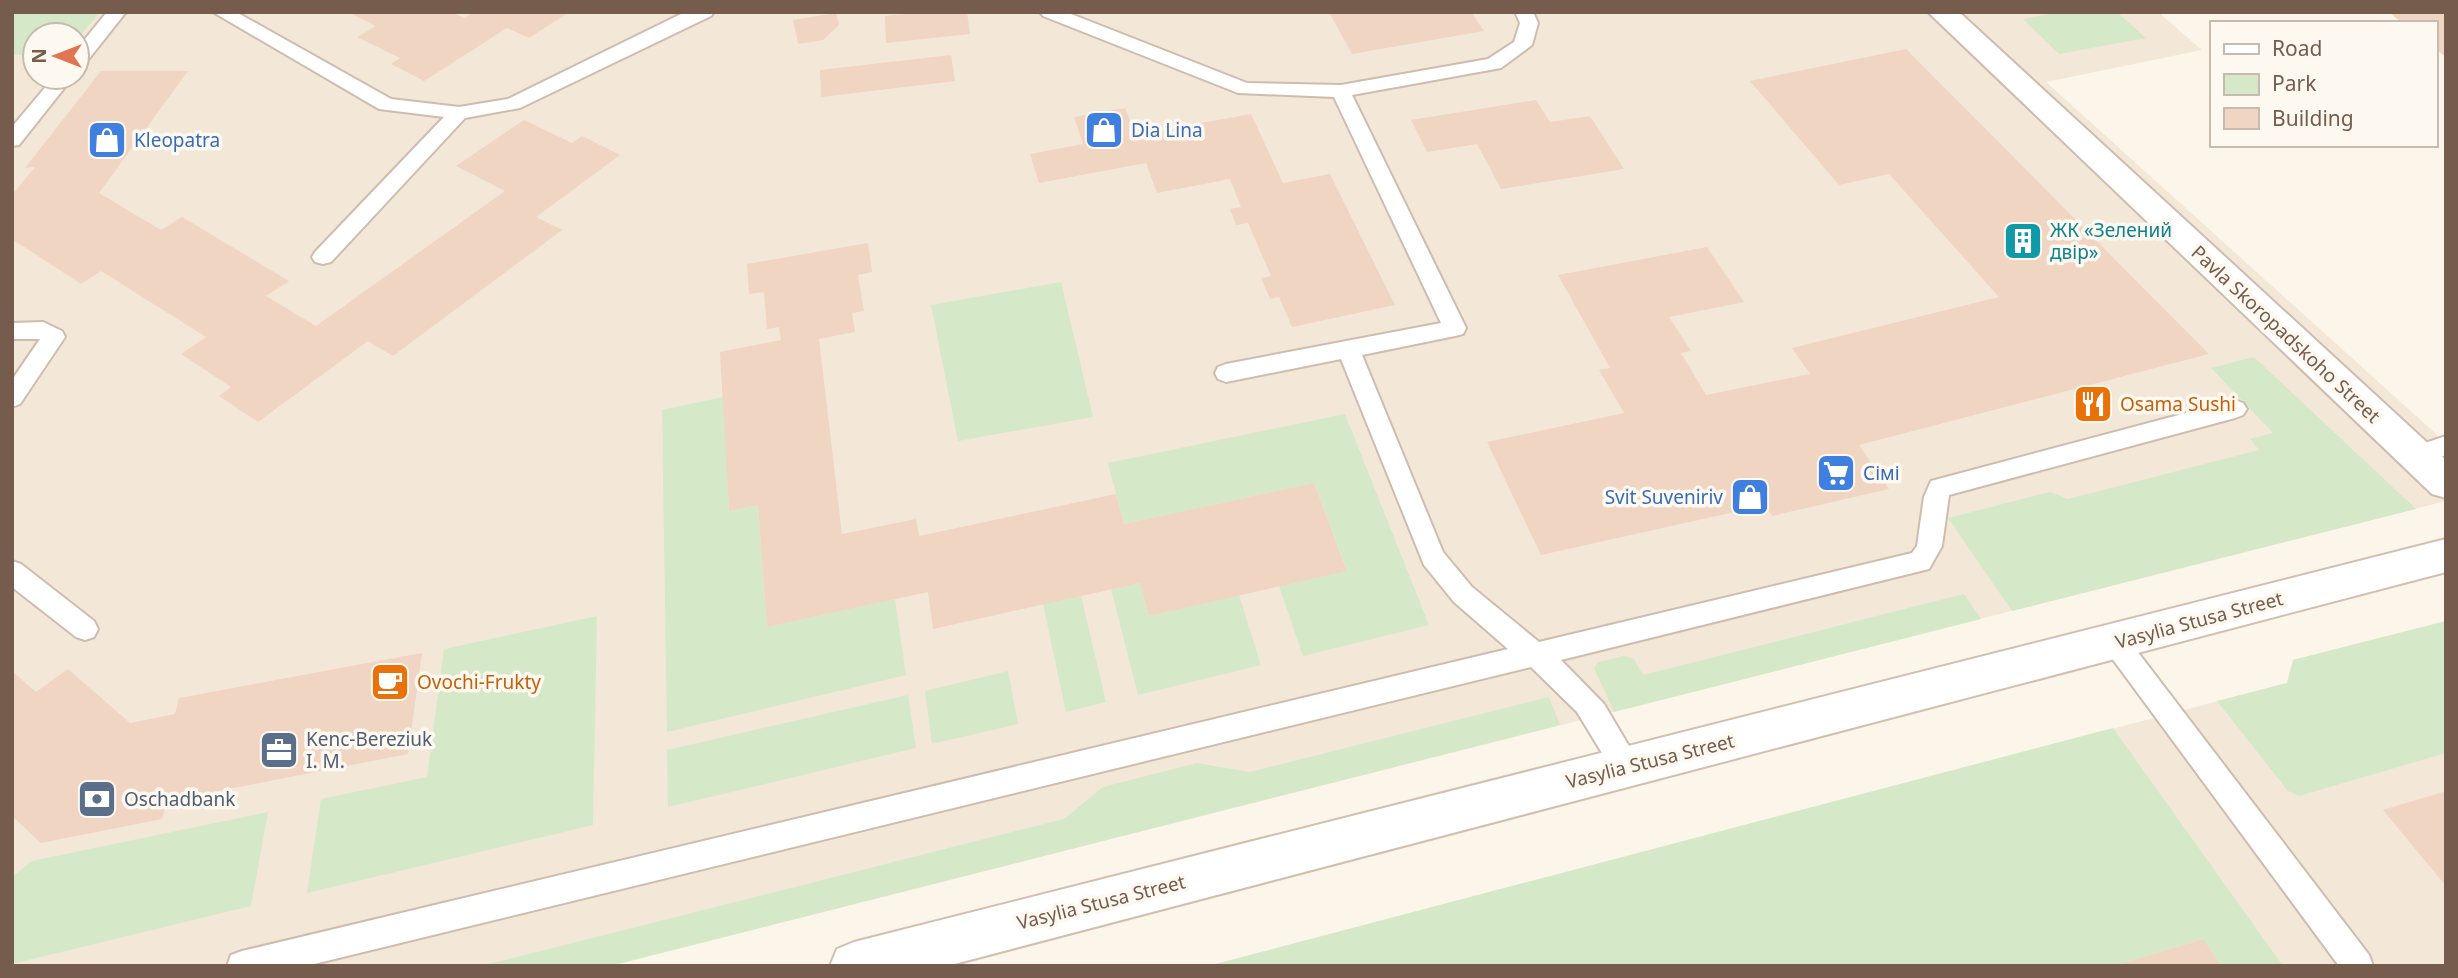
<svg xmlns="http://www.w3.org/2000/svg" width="2458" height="978" viewBox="0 0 2458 978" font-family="'Noto Sans',sans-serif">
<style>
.residential{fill:#f3e7d8;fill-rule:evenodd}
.green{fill:#d5e9c8}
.building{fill:#f0d5c2}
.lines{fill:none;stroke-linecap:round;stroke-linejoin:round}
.lane-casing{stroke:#cebdaf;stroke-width:4}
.street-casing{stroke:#cebdaf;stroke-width:4}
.secondary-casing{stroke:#d3bfaf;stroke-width:4}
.lane{fill:#fff;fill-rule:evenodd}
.street{fill:#fff;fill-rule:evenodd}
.secondary{fill:#fff;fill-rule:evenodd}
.labels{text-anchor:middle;stroke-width:7;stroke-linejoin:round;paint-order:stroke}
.shop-label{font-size:19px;fill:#366cbe;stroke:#fef9f0;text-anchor:start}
.culture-label{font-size:19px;fill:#0d838f;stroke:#fef9f0;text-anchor:start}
.street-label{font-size:19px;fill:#765c4d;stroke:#fef9f0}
.food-label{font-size:19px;fill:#c56008;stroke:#fef9f0;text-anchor:start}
.service-label{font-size:19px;fill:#4e5e75;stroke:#fef9f0;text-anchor:start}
</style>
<rect width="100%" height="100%" fill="#fcf5e9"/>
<!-- residential -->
<g class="residential">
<path d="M12,12H2158L2202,50L2046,82L2446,443V501L610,966H12ZM35,35H77V77H35Z"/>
<polygon points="2446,621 2446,966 1208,966 2287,683 2293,660"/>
</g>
<!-- green -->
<g class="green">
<polygon points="12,12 100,12 77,39 77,35 35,35 35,55 12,55"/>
<polygon points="2061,12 2117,12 2146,38 2059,54 2023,19"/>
<polygon points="1061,282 1093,417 958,441 931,305"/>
<polygon points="2254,357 2416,509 2012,611 1948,518 2050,492 2068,499 2259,450 2250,439 2273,433 2211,368"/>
<polygon points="723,397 729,511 758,505 767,627 895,599 906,675 667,732 662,410"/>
<polygon points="1345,414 1429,625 1303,656 1279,586 1347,570 1314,483 1124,524 1108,463"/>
<polygon points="1140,583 1149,616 1239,595 1261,665 1138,695 1111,589"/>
<polygon points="1964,594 1981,619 1614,712 1594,668 1598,662 1624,656 1634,659 1643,675"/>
<polygon points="1081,596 1106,702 1066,712 1043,604"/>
<polygon points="597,616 593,825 307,893 321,799 427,777 444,649"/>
<polygon points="2446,621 2446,753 2299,796 2288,791 2217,701 2287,683 2293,660"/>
<polygon points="1008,671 1018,724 932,744 925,691"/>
<polygon points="908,695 916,748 668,807 667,750"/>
<polygon points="1549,697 1560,725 610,966 481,966 1064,819 1103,787 1197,763 1250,772"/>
<polygon points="2113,728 2283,966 2221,966 2202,939 2116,966 1208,966"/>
<polygon points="268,812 251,906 12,964 12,877 32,861"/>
</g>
<!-- building -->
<g class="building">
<polygon points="348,12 451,12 464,18 474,12 569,12 529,38 507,28 424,81 391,64 400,58 357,37 376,26"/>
<polygon points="923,12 967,12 970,34 886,43 885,16"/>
<polygon points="1329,12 1471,12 1484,31 1352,54"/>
<polygon points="2389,12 2446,12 2446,57 2435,49 2435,23 2402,23"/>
<polygon points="836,13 839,25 823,40 798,44 793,20"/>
<polygon points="1906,49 2209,354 1859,445 1889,489 1772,516 1766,505 1541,555 1487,442 1624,413 1599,370 1610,368 1558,275 1707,247 1744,302 1669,317 1691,351 1681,353 1706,395 1810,374 1792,348 1999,297 1889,174 1839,185 1750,81"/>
<polygon points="951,55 955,81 821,97 820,70"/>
<polygon points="101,71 188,71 99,193 161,230 182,217 289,281 266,296 316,326 505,191 456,166 524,120 572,143 582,136 620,155 536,217 562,230 393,356 368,341 258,422 219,396 231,387 181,354 206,337 101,271 81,284 12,239 14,204 12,204 12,195 35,167 25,168"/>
<polygon points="1536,100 1550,122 1590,116 1624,169 1501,189 1477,144 1427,152 1411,120"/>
<polygon points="1125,108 1136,135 1251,114 1283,183 1330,174 1395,305 1292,327 1279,297 1270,299 1261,278 1271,276 1248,223 1236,225 1230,209 1241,207 1230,179 1157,193 1146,163 1039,183 1030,154 1083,144 1074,117"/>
<polygon points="868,243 872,272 858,275 864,311 852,313 855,332 819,339 842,534 916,519 919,536 1116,494 1124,524 1314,483 1347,571 1149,616 1140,583 933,629 928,592 767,627 758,505 729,511 720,352 781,340 779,327 767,329 764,292 749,294 747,264"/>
<polygon points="422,653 408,754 167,801 162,819 41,843 12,816 12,671 36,692 68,669 130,723 175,714 179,698"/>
<polygon points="2446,791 2446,886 2383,810"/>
<polygon points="2203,939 2221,966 2119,966 2118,965"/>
</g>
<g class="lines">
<!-- lane casing -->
<g class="lane-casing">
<g id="lane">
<polygon points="107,12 126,12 84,65 77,67 77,49"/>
<polygon points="213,12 236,12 391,99 459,107 508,99 685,12 714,12 711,16 520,108 465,118 331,262 323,264 315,262 312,257 315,252 444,117 379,109"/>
<polygon points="1040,12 1066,12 1247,83 1341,85 1488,59 1514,42 1520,23 1515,12 1533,12 1538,23 1532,45 1501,68 1352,95 1466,328 1463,334 1455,336 1362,355 1443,552 1472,587 1539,642 1912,553 1917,546 1924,497 1931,481 2235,400 2243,403 2247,409 2243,415 2235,418 1949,495 1942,546 1929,569 1561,660 1604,704 1636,758 1640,767 1636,776 1626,780 1616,776 1577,712 1531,667 306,966 227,966 231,955 242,951 1508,649 1454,602 1424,565 1341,359 1226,382 1218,379 1215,373 1218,367 1226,364 1441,323 1334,97 1238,93 1043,16"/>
<polygon points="54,77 73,77 19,145 12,146 12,127"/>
<polygon points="43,322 62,331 65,337 20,404 12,407 12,380 40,339 12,339 12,323"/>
<polygon points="2446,436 2446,455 2416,465 2407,463 2404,456 2407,449"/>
<polygon points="12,561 21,564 94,621 98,629 94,637 85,640 76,637 12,587"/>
<polygon points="2115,631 2124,634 2369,955 2373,966 2339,966 2106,650 2102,642 2106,634"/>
</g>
</g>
<!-- street casing -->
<g class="street-casing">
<polygon id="street" points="1928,12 1959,12 2446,460 2446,498 2432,494"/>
</g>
<!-- secondary casing -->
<g class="secondary-casing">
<polygon id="secondary" points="2446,539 2446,572 947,966 830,966 837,949 854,942"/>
</g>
<!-- lane -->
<use href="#lane" class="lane"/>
<!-- street -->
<use href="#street" class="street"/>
<!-- secondary -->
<use href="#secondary" class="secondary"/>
</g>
<!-- icons -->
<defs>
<g id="shop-square" transform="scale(2.0125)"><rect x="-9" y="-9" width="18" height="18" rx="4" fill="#3f7fe0" stroke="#fef9f0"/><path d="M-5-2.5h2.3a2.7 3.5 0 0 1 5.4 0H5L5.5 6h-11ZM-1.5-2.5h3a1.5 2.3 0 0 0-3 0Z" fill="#fff"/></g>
<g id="building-square" transform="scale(2.0125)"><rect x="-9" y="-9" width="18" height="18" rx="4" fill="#0f9aa8" stroke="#fef9f0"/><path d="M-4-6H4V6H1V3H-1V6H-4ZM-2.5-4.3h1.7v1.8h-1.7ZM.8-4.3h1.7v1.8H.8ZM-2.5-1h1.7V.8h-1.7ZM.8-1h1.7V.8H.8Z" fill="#fff"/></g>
<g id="restaurant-square" transform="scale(2.0125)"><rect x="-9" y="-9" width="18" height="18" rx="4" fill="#e8710a" stroke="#fef9f0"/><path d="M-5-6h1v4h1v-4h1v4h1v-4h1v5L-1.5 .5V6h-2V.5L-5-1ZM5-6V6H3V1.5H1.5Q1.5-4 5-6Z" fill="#fff"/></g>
<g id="supermarket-square" transform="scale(2.0125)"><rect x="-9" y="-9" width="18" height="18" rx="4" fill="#3f7fe0" stroke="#fef9f0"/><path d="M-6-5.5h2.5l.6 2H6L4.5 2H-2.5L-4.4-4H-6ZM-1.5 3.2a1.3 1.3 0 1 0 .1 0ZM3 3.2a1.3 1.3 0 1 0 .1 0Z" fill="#fff"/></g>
<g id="cafe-square" transform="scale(2.0125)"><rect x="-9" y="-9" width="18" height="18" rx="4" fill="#e8710a" stroke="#fef9f0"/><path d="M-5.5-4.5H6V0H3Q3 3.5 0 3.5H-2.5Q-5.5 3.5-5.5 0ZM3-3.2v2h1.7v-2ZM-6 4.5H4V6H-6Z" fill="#fff"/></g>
<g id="office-square" transform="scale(2.0125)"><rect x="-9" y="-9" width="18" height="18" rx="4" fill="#5c6f8a" stroke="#fef9f0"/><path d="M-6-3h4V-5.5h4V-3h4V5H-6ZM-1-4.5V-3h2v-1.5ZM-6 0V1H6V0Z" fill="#fff"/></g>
<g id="bank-square" transform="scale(2.0125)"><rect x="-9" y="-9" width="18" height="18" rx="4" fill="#5c6f8a" stroke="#fef9f0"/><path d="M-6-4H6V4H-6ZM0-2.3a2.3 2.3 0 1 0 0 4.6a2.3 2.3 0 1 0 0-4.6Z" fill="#fff"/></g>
</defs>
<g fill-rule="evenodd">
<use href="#shop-square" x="1104" y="130"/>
<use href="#shop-square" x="107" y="140"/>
<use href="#building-square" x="2023" y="241"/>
<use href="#restaurant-square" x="2093" y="404"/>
<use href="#supermarket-square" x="1836" y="473"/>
<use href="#shop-square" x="1750" y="497"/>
<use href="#cafe-square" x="390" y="682"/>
<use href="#office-square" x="279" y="750"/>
<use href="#bank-square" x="97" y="799"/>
</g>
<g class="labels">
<!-- shop labels -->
<g class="shop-label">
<text x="1131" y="137">Dia Lina</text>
<text x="134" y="147">Kleopatra</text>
<text x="1863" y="480">Сімі</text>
<text x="1723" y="504" text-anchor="end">Svit Suveniriv</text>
</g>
<!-- culture labels -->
<g class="culture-label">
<text x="2050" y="237">ЖК «Зелений<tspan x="2050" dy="22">двір»</tspan></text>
</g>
<!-- street labels -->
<g class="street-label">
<text transform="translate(2286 334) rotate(43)" y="7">Pavla Skoropadskoho Street</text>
<text transform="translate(2199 620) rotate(-15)" y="7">Vasylia Stusa Street</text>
<text transform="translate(1650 761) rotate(-14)" y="7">Vasylia Stusa Street</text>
<text transform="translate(1101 902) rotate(-14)" y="7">Vasylia Stusa Street</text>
</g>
<!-- food labels -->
<g class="food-label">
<text x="2120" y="411">Osama Sushi</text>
<text x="417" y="689">Ovochi-Frukty</text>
</g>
<!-- service labels -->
<g class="service-label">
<text x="306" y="746">Kenc-Bereziuk<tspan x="306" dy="22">I. M.</tspan></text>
<text x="124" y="806">Oschadbank</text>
</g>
</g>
<!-- border -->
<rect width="2458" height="978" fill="none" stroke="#765c4d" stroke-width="28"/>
<!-- legend -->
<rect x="2210" y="21" width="228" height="126" fill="#fef9f0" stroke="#c8baaf" stroke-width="2"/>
<rect x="2224" y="44" width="35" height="10" fill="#ffffff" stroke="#c8baaf" stroke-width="2"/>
<text x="2272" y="56" font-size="21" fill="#765c4d">Road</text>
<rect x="2224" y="74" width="35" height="21" fill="#d5e9c8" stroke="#c8baaf" stroke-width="2"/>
<text x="2272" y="91" font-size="21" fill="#765c4d">Park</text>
<rect x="2224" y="108" width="35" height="21" fill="#f0d5c2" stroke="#c8baaf" stroke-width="2"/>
<text x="2272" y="126" font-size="21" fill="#765c4d">Building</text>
<!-- north arrow -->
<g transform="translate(56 56) rotate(270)"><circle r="33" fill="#fef9f0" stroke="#c8baaf" stroke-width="2"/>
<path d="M0-5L12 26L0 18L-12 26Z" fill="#e07554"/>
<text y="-10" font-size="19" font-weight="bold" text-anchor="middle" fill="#765c4d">N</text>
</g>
</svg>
